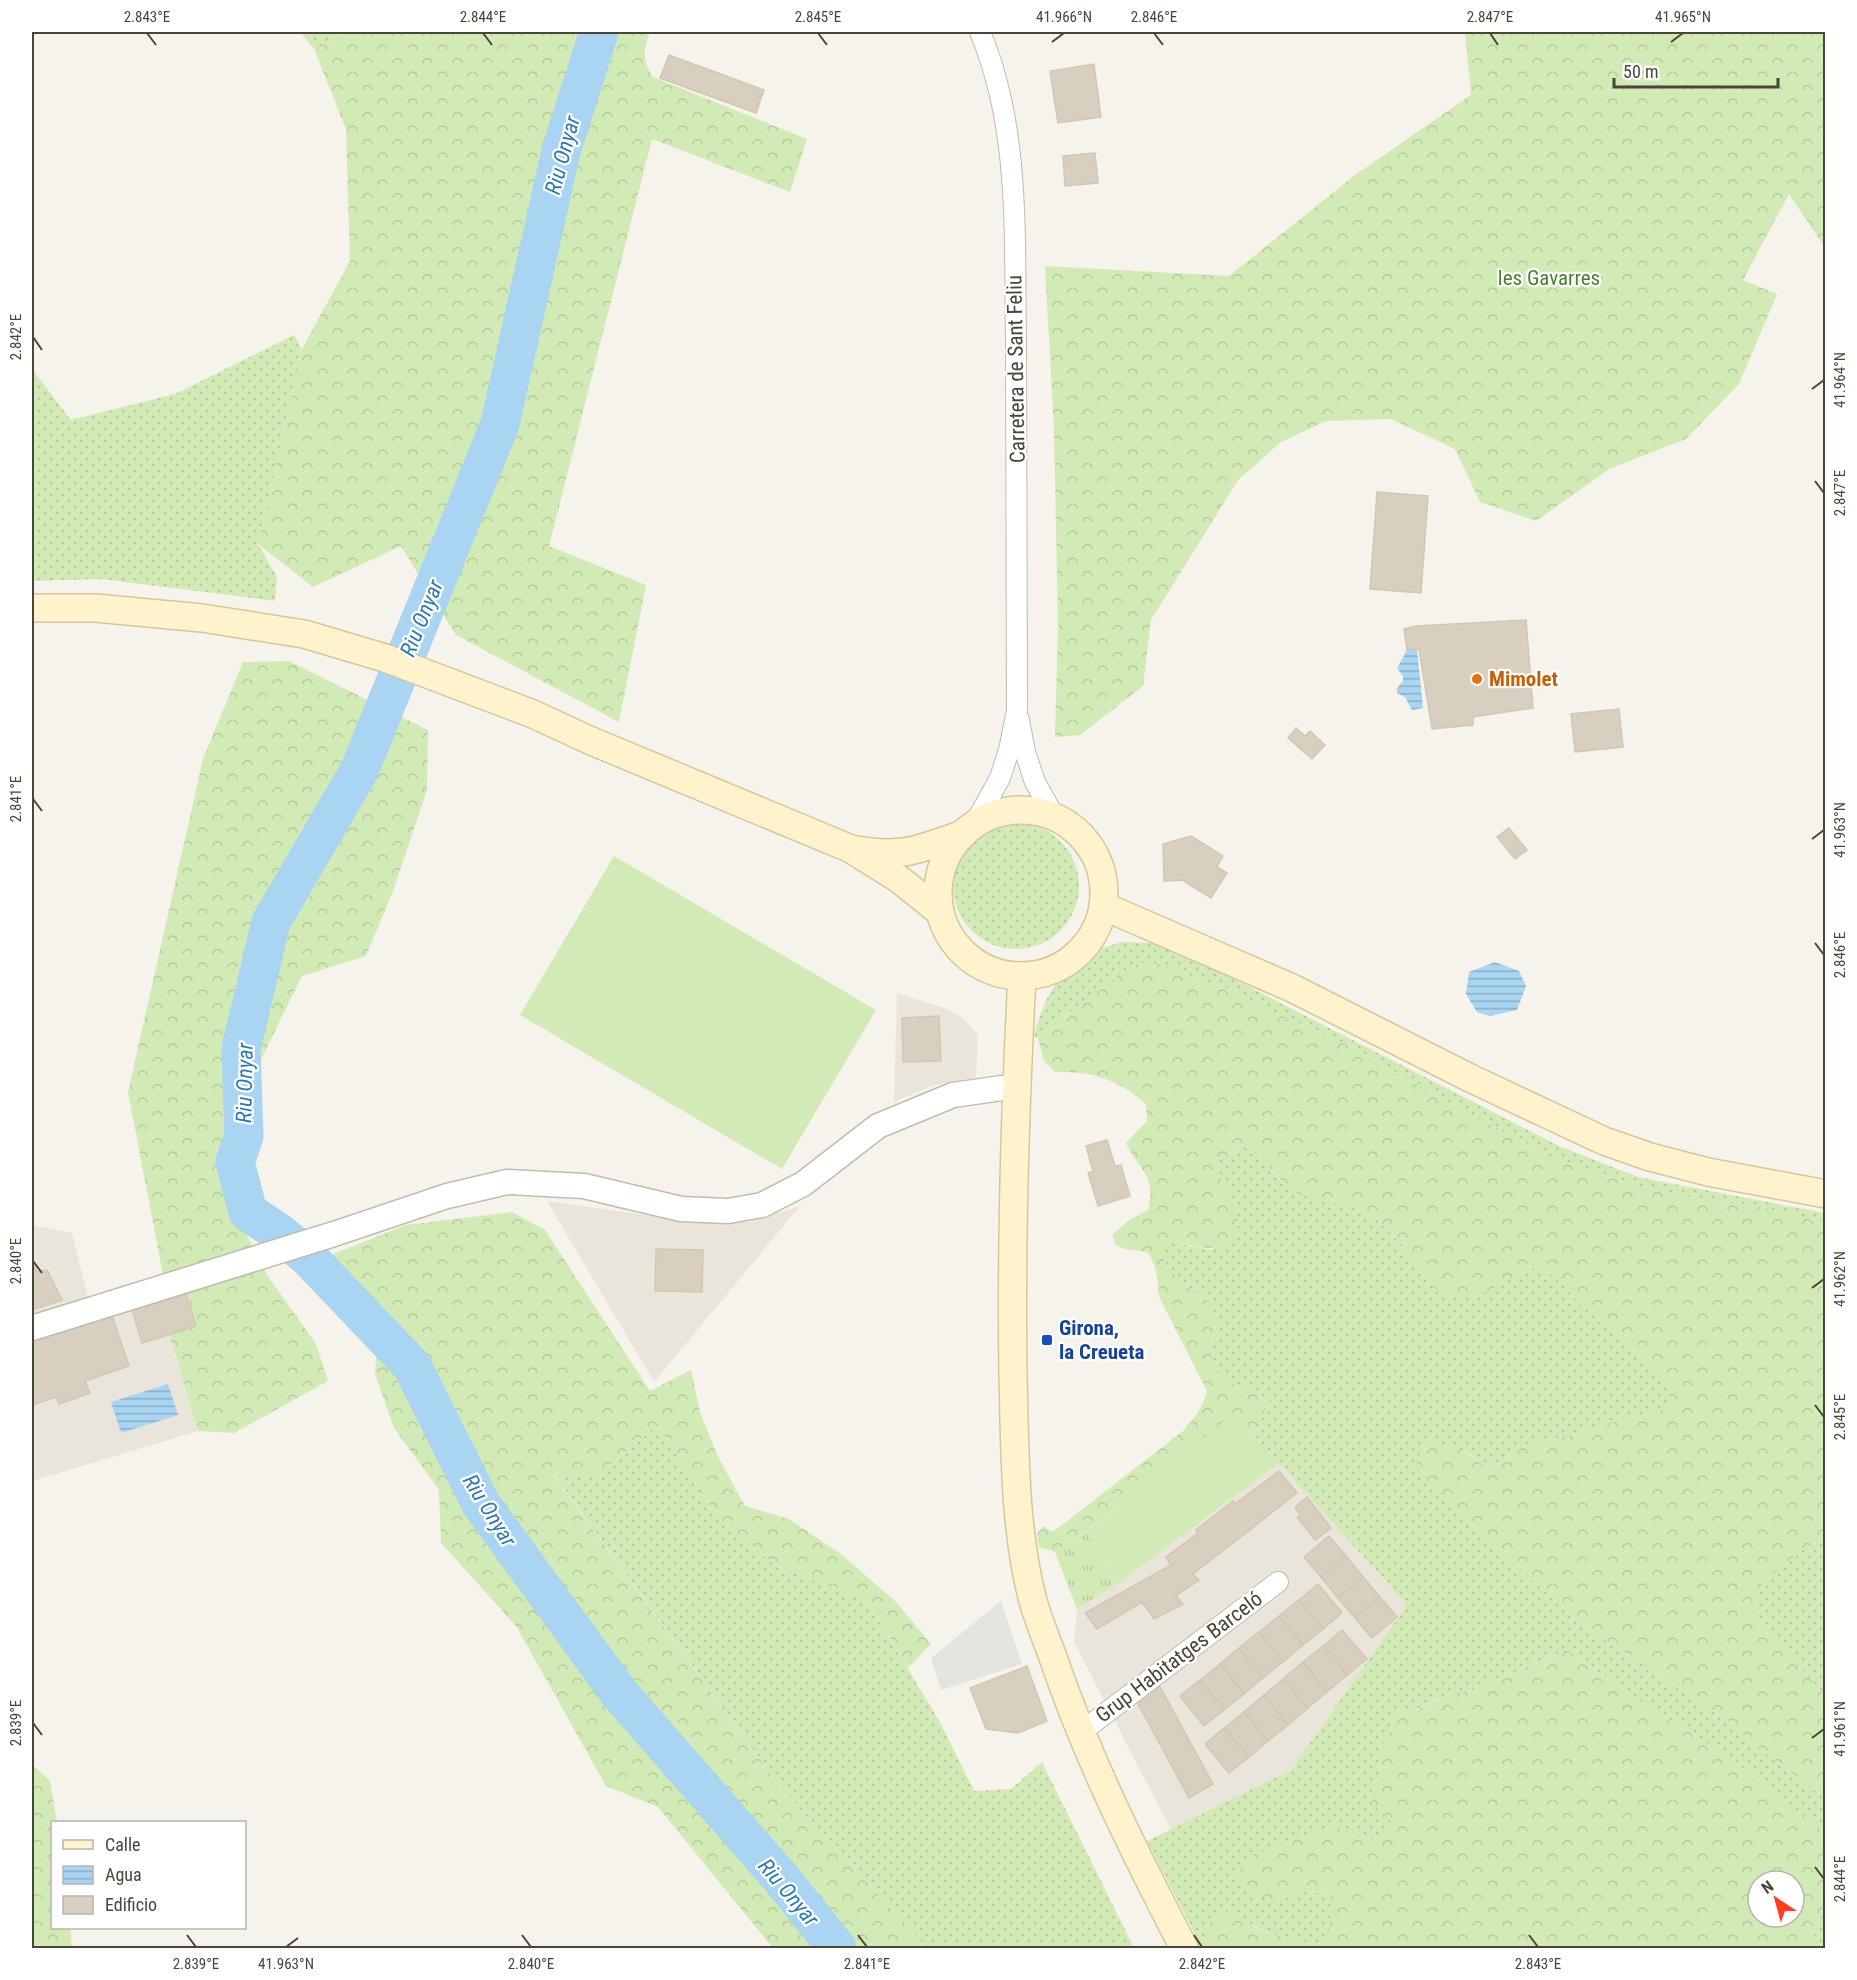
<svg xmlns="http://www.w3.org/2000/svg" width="1857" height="1980" viewBox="0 0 1857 1980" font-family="'Roboto Condensed',sans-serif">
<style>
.residential{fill:#eae5da}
.grass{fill:url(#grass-dots)}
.forest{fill:url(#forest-crowns);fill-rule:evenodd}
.park{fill:url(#park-tufts)}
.pitch{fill:#d2eab5}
.parking{fill:#e5e3e0}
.water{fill:url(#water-rules)}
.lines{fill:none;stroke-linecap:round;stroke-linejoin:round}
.river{stroke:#a9d4f2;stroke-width:39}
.building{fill:#d8cfc1;stroke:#d3c7b4;stroke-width:1.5}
.minor-casing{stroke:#c2bbae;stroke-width:22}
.tertiary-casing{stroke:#c2bbae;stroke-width:27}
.secondary-casing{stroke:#d6c79b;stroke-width:30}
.minor{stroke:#fff;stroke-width:20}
.tertiary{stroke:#fff;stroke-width:24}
.secondary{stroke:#fff3cd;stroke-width:27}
.ticks{fill:none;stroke:#4b4439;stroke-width:2}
.food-dot{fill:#e8710a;stroke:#fff;stroke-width:2}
.transit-dot{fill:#1a4fb4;stroke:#fff;stroke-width:2}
.labels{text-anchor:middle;stroke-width:4.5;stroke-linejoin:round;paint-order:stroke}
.park-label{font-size:21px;fill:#4a7f2a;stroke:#fff}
.street-label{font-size:21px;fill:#4b4439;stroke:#fff}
.food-label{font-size:21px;font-weight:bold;fill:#c56008;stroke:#fff;text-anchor:start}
.transit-label{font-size:21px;font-weight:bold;fill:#164399;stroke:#fff;text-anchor:start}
.water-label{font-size:22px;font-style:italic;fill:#2e7ab2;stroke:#fff}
.neatline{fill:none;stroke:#4b4439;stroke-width:2}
.ticks-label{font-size:15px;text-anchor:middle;fill:#4b4439}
</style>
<defs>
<pattern id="grass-dots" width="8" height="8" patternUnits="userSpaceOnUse" patternTransform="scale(1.5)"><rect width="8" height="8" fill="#d2eab5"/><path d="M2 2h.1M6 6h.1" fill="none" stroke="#b6ca9c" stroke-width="1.8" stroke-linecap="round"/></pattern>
<pattern id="forest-crowns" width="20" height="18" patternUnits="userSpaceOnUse" patternTransform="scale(1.5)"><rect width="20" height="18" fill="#d2eab5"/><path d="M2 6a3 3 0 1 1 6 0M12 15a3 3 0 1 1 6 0" fill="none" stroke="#b6ca9c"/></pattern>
<pattern id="park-tufts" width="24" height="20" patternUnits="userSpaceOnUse" patternTransform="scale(1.5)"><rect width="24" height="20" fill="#d2eab5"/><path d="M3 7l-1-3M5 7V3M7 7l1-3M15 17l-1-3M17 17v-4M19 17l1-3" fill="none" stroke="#b6ca9c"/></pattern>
<pattern id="water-rules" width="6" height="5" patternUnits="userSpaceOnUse" patternTransform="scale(1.5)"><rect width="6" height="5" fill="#a9d4f2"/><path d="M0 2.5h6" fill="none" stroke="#8caec5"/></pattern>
</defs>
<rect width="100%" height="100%" fill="#f6f3ec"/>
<!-- residential -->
<g class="residential">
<polygon points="897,993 947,1009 963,1018 978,1035 976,1078 934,1085 894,1102"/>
<polygon points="547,1201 659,1217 749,1222 800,1206 654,1382"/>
<polygon points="32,1225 72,1233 91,1309 184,1280 196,1326 169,1335 198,1431 32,1481"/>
<polygon points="1279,1463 1407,1605 1291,1770 1171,1830 1074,1642 1077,1609 1119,1583"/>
</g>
<!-- grass -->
<g class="grass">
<polygon points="300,32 357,32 314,49"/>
<polygon points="294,335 302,349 258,544 277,577 275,601 102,579 32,581 32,369 71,420 175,394"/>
<circle cx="1016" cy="886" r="63"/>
<path d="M1122,942L1152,943L1189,956L1559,1146L1638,1177L1825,1213V1222L1761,1207L1674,1195L1601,1175L1559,1160L1466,1112L1349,1046L1260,1006L1233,989L1211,984L1164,965L1129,967L1083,1004L1055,1021L1038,1039L1034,1036C1043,1000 1057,972 1091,953C1100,948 1112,945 1122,942Z"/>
<path d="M1248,1147L1267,1163L1278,1179L1317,1201L1344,1203L1376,1218L1401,1244L1428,1283L1519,1274L1534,1268L1555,1276L1578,1302L1635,1351L1672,1389L1674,1401L1660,1411L1622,1419L1571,1435L1526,1445L1502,1462L1482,1465L1469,1453L1426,1441L1425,1481L1577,1621L1731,1723L1749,1741L1825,1798V1833L1733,1760L1640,1701L1566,1650L1470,1691L1444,1696L1393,1721L1390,1731L1380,1749L1379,1773L1370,1796L1394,1823L1384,1837L1376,1841L1334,1826L1309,1835L1276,1900L1306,1892L1331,1894C1328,1912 1334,1928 1324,1944L1282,1939L1244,1921L1228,1909L1204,1940L1208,1948H1202L1147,1841L1291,1770L1407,1605L1253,1434L1269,1399L1235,1385L1216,1369L1209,1349L1218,1330L1189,1286L1180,1280L1164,1261V1246L1175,1243L1212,1250L1236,1205L1218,1173L1219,1160L1237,1149Z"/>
<polygon points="658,1425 716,1516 777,1566 868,1602 941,1724 974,1791 1011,1789 1042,1762 1134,1948 927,1948 780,1787 553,1473 599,1474"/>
<polygon points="1825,1536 1825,1695 1763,1628 1754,1603 1762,1583 1798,1553"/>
<polygon points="1825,1905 1825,1948 1811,1948 1817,1925"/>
</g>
<!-- forest -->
<g class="forest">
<path d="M357,32H650C643,52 642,59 653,77L807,139L790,192L652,139L549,546L646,585L619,722L456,635L401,546L313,587L258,544L302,349L350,261L346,129L314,49Z"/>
<polygon points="1465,32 1825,32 1825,248 1789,194 1743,280 1777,294 1739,384 1686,439 1609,469 1536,521 1480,502 1455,449 1391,419 1326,421 1281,442 1238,480 1151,620 1143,686 1080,735 1055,737 1058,625 1054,430 1045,266 1229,276 1355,175 1471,95"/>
<polygon points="289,661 428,730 427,790 393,891 366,956 302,976 224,1135 231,1202 267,1275 316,1344 328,1381 234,1433 198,1431 169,1334 196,1326 184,1280 165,1285 128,1092 203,759 243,662"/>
<path d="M1145,962L1164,965L1211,984L1233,989L1260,1006L1349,1046L1466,1112L1559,1160L1601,1175L1674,1195L1761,1207L1825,1222V1536L1798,1553L1762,1583L1754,1603L1763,1628L1825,1695V1798L1749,1741L1731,1723L1577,1621L1425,1481L1416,1462L1426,1441C1450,1446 1463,1447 1482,1465L1502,1462L1526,1445L1571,1435L1622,1419L1660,1411L1673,1401L1671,1389L1635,1351L1578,1302L1555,1276L1534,1268L1519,1274L1480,1295L1447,1297L1428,1283L1401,1244L1376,1218L1344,1204L1317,1201L1297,1193L1278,1178L1267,1163L1248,1147L1237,1149L1219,1160L1218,1173L1236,1205L1239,1232C1212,1265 1194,1236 1164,1246V1261L1180,1280L1209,1302L1216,1315L1218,1330L1209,1349L1216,1369L1235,1385L1270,1399L1253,1434L1234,1414L1119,1508L1055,1552L1039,1547L1037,1534L1043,1526L1053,1532L1183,1431C1194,1419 1203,1407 1207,1391L1159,1297C1158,1281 1157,1265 1147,1252L1125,1249L1115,1244L1112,1235L1129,1220L1148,1210C1157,1174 1139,1171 1126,1143L1147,1121L1146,1104C1117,1079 1094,1071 1055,1072L1044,1061L1038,1039L1055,1021L1083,1004L1129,967Z"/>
<polygon points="512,1212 545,1230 650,1391 691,1370 700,1412 718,1457 745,1506 789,1519 841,1554 896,1602 931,1644 908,1668 868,1602 777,1566 716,1516 658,1425 599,1474 553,1474 780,1787 927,1948 773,1948 658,1807 606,1786 516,1626 441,1543 439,1490 394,1428 375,1374 379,1308 326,1257 406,1225"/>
<path d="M1566,1650L1640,1701L1733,1760L1825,1833V1905L1817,1925L1811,1948H1208L1203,1940L1211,1919L1228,1909C1259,1934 1285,1940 1324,1944C1333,1929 1328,1912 1331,1894L1306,1892L1276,1900L1251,1897L1234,1878L1251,1855L1334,1826L1376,1841L1384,1837L1394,1823L1381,1815L1370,1796L1379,1773L1380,1749L1390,1731L1396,1711L1417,1710L1444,1696L1470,1691ZM1758,1881H1794V1917H1758Z"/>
<polygon points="32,1764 50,1781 57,1822 52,1822 52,1928 70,1928 72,1948 32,1948"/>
</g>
<!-- park -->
<polygon class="park" points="1086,1531 1119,1583 1077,1609 1055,1552"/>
<!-- pitch -->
<g class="pitch">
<polygon points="614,856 876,1010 782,1169 520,1015"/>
<polygon points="1234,1413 1279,1463 1119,1583 1086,1531 1119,1508"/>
</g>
<!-- parking -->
<polygon class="parking" points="1001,1601 1022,1664 941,1690 931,1658"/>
<!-- water -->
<g class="water">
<polygon points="1417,649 1423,708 1412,710 1405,697 1397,693 1397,688 1403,681 1403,676 1397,668 1407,650"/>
<polygon points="1495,962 1519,971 1526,986 1517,1010 1490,1016 1477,1012 1466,994 1469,972"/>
<polygon points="168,1384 178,1415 121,1433 111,1402"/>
</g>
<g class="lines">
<!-- river -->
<polyline class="river" points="599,32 561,151 500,424 359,771 271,922 241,1049 244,1136 235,1162 248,1212 281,1234 309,1258 412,1366 481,1504 619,1693 779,1876 837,1948"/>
</g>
<!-- building -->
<g class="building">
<polygon points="669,55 764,90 756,113 660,78"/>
<polygon points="1094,64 1101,117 1058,123 1050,71"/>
<polygon points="1095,153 1098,183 1065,186 1063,156"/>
<polygon points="1377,492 1428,496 1421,593 1370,589"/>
<polygon points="1526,620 1533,708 1473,717 1473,725 1432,729 1419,649 1407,650 1404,629 1416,626"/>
<polygon points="1619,709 1623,747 1575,752 1571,714"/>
<polygon points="1296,728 1305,736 1310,731 1325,745 1312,759 1288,738"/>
<polygon points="1509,828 1527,850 1515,859 1497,837"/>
<polygon points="1191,836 1223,856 1217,867 1227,873 1211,898 1182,880 1164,881 1163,844"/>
<polygon points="939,1016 941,1061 903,1062 902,1018"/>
<polygon points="1107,1140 1115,1166 1121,1165 1130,1196 1098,1206 1088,1173 1093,1171 1086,1146"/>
<polygon points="656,1249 703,1250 702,1292 655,1291"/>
<polygon points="32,1260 37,1272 47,1270 62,1300 32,1310"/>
<polygon points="186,1293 196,1326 142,1343 132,1309"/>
<polygon points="110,1310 129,1366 85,1381 90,1393 59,1404 56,1397 32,1405 32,1337"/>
<polygon points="1279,1471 1297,1493 1193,1574 1199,1580 1176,1596 1183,1604 1154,1619 1142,1602 1097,1629 1085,1613 1171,1565 1166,1557 1198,1533 1196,1530 1233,1501 1235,1504"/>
<polygon points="1307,1497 1331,1528 1315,1540 1297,1517 1301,1515 1295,1507"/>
<polygon points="1329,1536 1346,1556 1321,1577 1304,1557"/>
<polygon points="1346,1556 1363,1577 1338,1598 1321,1577"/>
<polygon points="1363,1577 1380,1597 1355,1618 1338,1598"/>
<polygon points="1318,1584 1342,1613 1323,1629 1299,1600"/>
<polygon points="1380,1597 1397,1617 1372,1638 1355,1618"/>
<polygon points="1299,1600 1323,1629 1303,1645 1279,1616"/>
<polygon points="1279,1616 1303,1645 1283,1662 1259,1632"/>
<polygon points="1342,1630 1367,1659 1347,1675 1323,1646"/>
<polygon points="1259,1632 1283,1662 1263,1678 1239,1648"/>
<polygon points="1323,1646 1347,1675 1327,1692 1303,1662"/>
<polygon points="1239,1648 1263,1678 1244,1694 1220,1664"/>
<polygon points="1303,1662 1327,1692 1308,1708 1283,1679"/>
<polygon points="1220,1664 1244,1694 1224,1710 1200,1680"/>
<polygon points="1027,1666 1047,1721 1018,1733 986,1729 970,1688"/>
<polygon points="1283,1679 1308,1708 1288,1725 1264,1695"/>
<polygon points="1200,1680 1224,1710 1204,1726 1180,1696"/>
<polygon points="1159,1685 1213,1784 1189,1798 1135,1698"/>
<polygon points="1264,1695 1288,1725 1268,1741 1244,1712"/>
<polygon points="1244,1712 1268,1741 1249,1757 1224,1728"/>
<polygon points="1224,1728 1249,1757 1229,1773 1205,1744"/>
</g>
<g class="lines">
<!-- minor casing -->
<g class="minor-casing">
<g id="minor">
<polyline points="1019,720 1025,752 1035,782 1055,818"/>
<path d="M974,825L1000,778L1009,750L1017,711C1017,588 1017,465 1016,342C1014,239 1021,129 980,32"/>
<polyline points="1081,1732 1278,1582"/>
</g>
</g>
<!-- tertiary casing -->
<g class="tertiary-casing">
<polyline id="tertiary" points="32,1328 334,1234 447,1196 507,1182 584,1186 681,1209 728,1211 762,1205 803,1184 878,1126 953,1095 1016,1086"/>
</g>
<!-- secondary casing -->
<g class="secondary-casing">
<g id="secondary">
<polyline points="32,608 95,608 202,618 304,634 385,658 533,714 589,740 851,849 899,879 940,912"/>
<circle cx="1021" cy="893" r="83"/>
<path d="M857,850C903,858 921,849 963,834"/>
<polyline points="1103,906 1292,988 1470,1078 1604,1141 1650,1157 1708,1172 1826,1194"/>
<path d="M1022,976C1015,1109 1011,1242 1013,1375C1015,1450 1014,1528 1033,1601C1039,1622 1048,1643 1055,1663C1089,1762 1136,1855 1184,1948"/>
</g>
</g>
<!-- minor -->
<use href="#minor" class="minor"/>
<!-- tertiary -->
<use href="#tertiary" class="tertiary"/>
<!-- secondary -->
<use href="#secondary" class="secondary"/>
</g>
<!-- ticks -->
<path class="ticks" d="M147,33L156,45M483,33L492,45M818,33L827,45M1154,33L1163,45M1490,33L1498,45M1052,42L1064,33M1671,42L1683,33M33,337L42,350M1812,389L1824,380M1815,481L1824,493M33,799L42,811M1812,839L1824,830M1815,943L1824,955M33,1261L42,1273M1812,1288L1824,1279M1815,1405L1824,1417M33,1723L42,1735M1812,1738L1824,1729M1815,1867L1824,1879M187,1935L196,1947M522,1935L531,1947M858,1935L867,1947M1194,1935L1202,1947M1529,1935L1538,1947M286,1947L298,1938"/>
<!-- markers -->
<circle class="food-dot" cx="1477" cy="679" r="6"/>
<rect class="transit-dot" x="1041" y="1334" width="12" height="12" rx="3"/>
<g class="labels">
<!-- park labels -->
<g class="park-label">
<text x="1549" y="285">les Gavarres</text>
</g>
<!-- street labels -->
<g class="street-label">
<text transform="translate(1016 369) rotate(-91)" y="7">Carretera de Sant Feliu</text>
<text transform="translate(1179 1657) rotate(-37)" y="7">Grup Habitatges Barceló</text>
</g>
<!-- food labels -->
<g class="food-label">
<text x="1489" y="686">Mimolet</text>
</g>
<!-- transit labels -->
<g class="transit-label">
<text x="1059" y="1335">Girona,<tspan x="1059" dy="24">la Creueta</tspan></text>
</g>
<!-- water labels -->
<g class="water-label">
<text transform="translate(562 155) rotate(-75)" y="8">Riu Onyar</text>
<text transform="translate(421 618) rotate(-68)" y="8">Riu Onyar</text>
<text transform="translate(244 1083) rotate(-89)" y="8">Riu Onyar</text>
<text transform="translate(490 1510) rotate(58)" y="8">Riu Onyar</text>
<text transform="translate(789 1892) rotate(50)" y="8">Riu Onyar</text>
</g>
</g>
<!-- border -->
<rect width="1857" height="1980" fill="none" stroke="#ffffff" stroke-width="66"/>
<!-- legend -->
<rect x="51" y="1821" width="195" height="108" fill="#ffffff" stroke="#b7b4b0" stroke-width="1.5"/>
<rect x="63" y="1840" width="30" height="9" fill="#fff3cd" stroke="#b7b4b0" stroke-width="1.5"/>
<text x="105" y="1851" font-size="18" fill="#4b4439">Calle</text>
<rect x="63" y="1866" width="30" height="18" fill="url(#water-rules)" stroke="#b7b4b0" stroke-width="1.5"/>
<text x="105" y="1881" font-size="18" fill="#4b4439">Agua</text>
<rect x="63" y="1896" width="30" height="18" fill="#d8cfc1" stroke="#b7b4b0" stroke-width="1.5"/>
<text x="105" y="1911" font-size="18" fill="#4b4439">Edificio</text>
<!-- north arrow -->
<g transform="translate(1776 1899) rotate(324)"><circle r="28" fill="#ffffff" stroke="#b7b4b0" stroke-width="1.5"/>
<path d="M0-4.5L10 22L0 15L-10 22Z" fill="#fc3f1d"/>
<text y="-9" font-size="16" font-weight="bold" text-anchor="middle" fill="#4b4439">N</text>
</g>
<!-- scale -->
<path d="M1614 78v9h164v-9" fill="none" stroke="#4b4439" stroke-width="3"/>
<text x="1623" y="78" font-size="18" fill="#4b4439" stroke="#ffffff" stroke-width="4.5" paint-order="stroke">50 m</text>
<rect x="33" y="33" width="1791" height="1914" class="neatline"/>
<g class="ticks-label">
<text x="147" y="22">2.843°E</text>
<text x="483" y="22">2.844°E</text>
<text x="818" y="22">2.845°E</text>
<text x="1064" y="22">41.966°N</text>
<text x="1154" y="22">2.846°E</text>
<text x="1490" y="22">2.847°E</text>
<text x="1683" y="22">41.965°N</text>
<text transform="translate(16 337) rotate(-90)" y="5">2.842°E</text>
<text transform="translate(1840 380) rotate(-90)" y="5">41.964°N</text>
<text transform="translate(1840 493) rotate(-90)" y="5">2.847°E</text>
<text transform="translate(16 799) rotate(-90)" y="5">2.841°E</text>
<text transform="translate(1840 830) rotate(-90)" y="5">41.963°N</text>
<text transform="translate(1840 955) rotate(-90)" y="5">2.846°E</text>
<text transform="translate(16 1261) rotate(-90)" y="5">2.840°E</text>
<text transform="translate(1840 1279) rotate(-90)" y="5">41.962°N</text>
<text transform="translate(1840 1417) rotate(-90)" y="5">2.845°E</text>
<text transform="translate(16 1723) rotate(-90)" y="5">2.839°E</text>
<text transform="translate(1840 1729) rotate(-90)" y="5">41.961°N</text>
<text transform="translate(1840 1879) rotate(-90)" y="5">2.844°E</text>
<text x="196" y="1969">2.839°E</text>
<text x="286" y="1969">41.963°N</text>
<text x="531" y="1969">2.840°E</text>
<text x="867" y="1969">2.841°E</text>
<text x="1202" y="1969">2.842°E</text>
<text x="1538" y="1969">2.843°E</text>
</g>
</svg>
